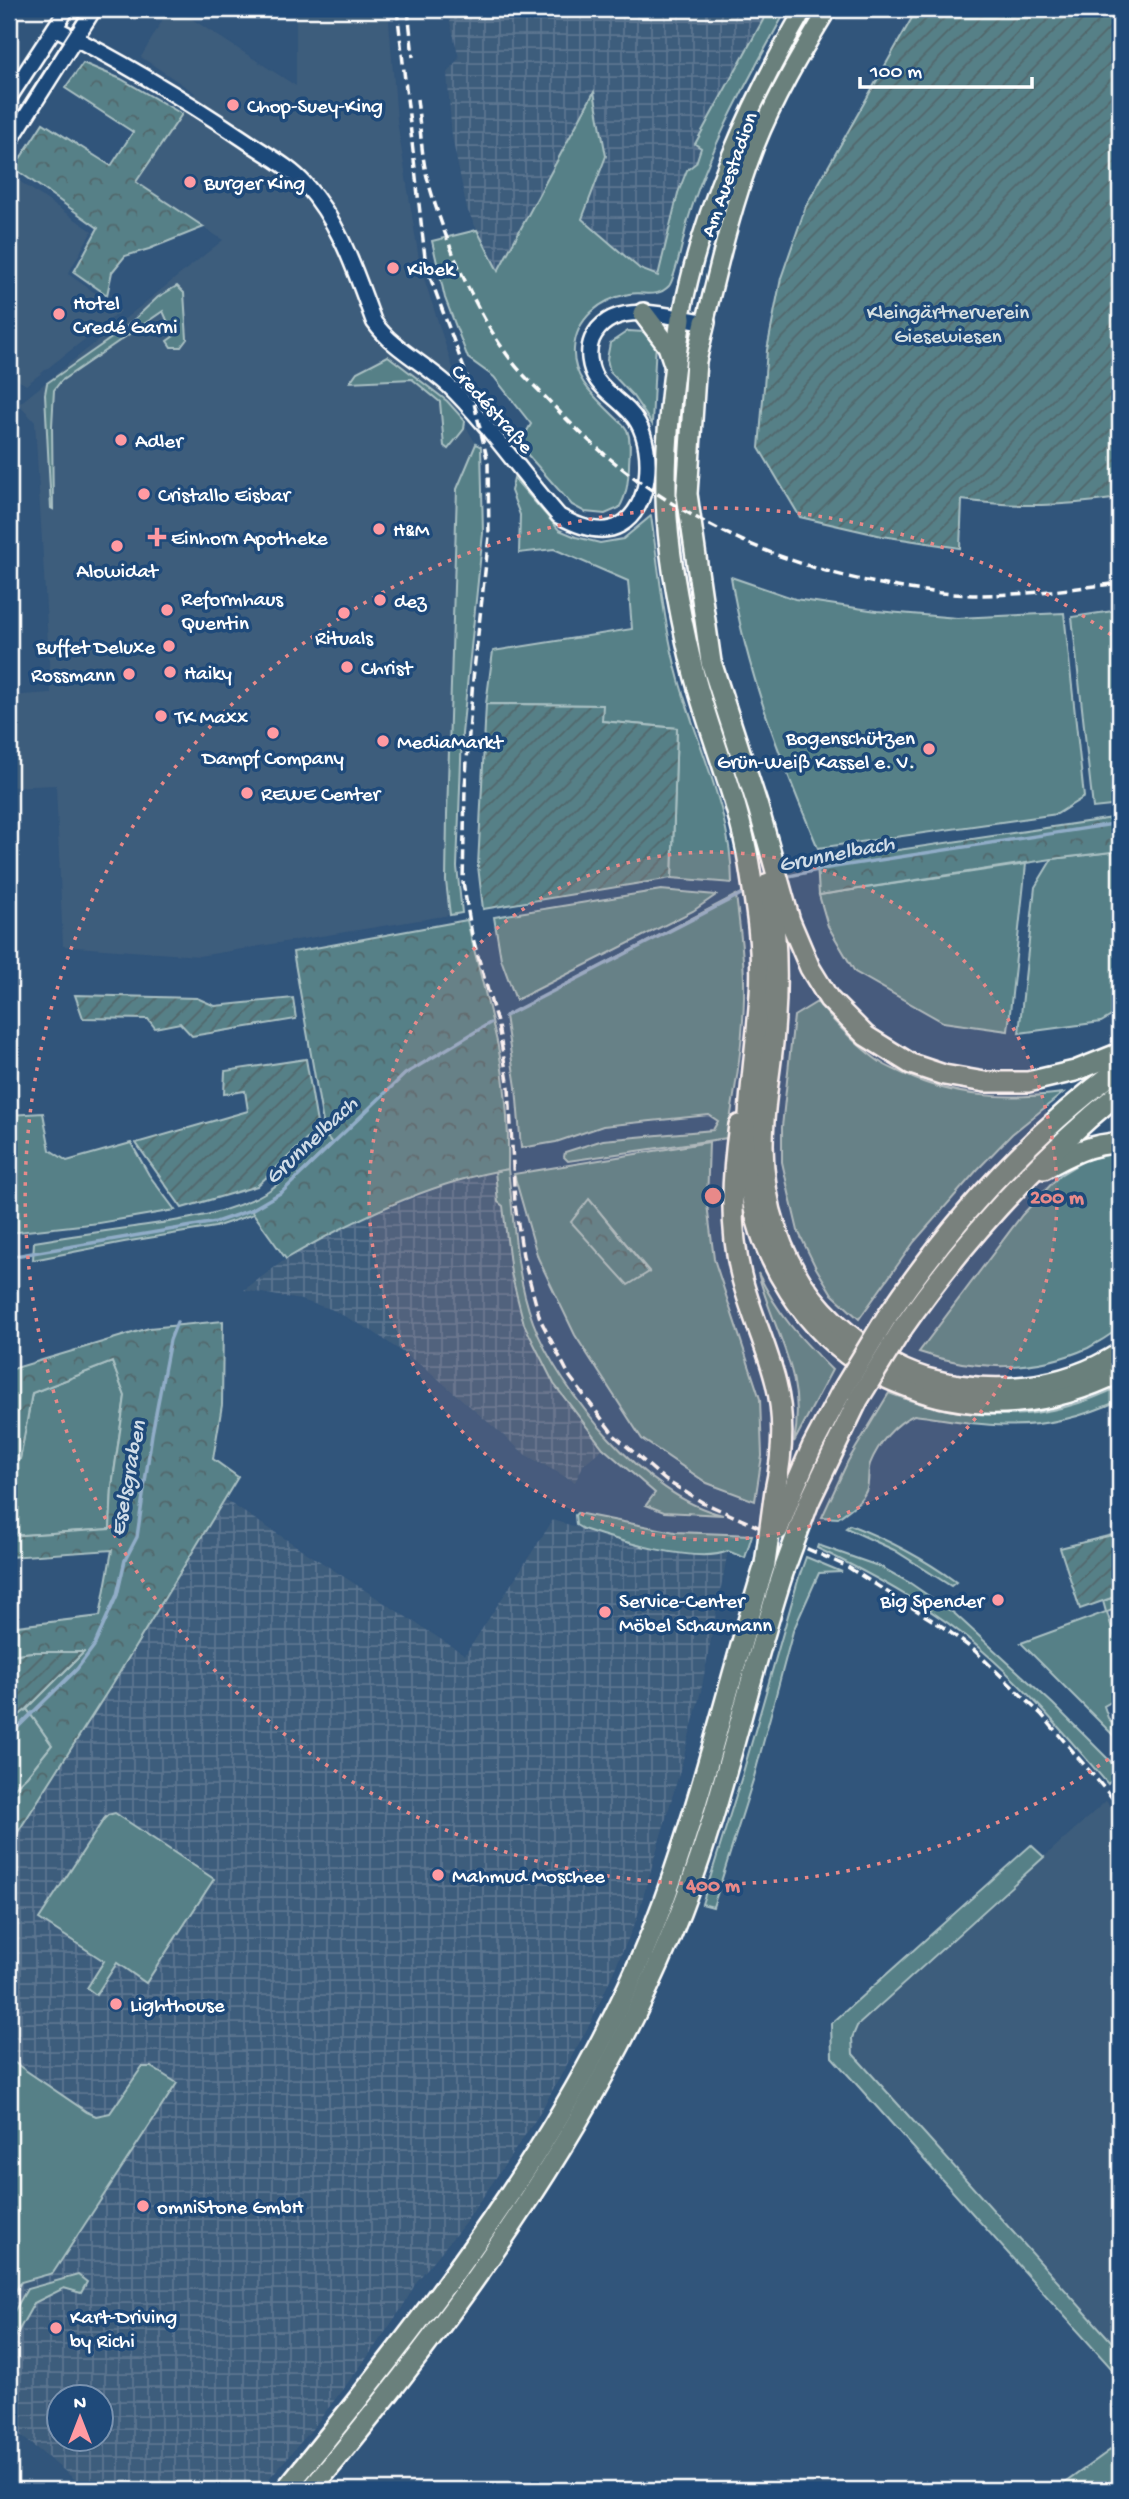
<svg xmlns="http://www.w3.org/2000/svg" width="1129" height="2499" viewBox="0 0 1129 2499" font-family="'Gochi Hand',sans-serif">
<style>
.built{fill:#3e5d7c}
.industrial{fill:url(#industrial-grid);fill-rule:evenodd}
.grass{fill:#568087;stroke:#aac0c3;stroke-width:2;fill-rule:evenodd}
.forest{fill:url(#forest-crowns);stroke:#aac0c3;stroke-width:2}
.garden{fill:url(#garden-furrows);stroke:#aac0c3;stroke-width:2}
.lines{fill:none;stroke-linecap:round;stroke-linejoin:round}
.stream{stroke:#91adc8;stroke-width:3.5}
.secondary-casing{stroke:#fff;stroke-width:19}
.primary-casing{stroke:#fff;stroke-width:21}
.highway-casing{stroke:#fff;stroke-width:24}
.secondary{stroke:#1f4a7a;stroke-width:14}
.primary{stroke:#6a807c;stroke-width:16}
.highway{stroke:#6a807c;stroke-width:19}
.tram{stroke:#fff;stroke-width:2}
.rail{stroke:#fff;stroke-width:3.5;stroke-dasharray:10 5;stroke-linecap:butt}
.highway-bridge-casing{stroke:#fff;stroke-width:24;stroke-linecap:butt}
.highway-bridge{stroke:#6a807c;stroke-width:19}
.ring{fill:none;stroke:#e88989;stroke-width:3.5;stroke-dasharray:3.5 7}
.poi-dot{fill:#ff9aa2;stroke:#1f4a7a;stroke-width:2.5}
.labels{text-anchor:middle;stroke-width:7;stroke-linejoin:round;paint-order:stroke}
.poi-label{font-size:21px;fill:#fff;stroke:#1f4a7a;text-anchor:start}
.street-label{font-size:21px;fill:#fff;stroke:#1f4a7a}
.park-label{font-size:21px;fill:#d5dfe1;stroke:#1f4a7a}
.water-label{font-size:23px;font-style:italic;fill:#d1dde8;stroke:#1f4a7a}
.centre{fill:#e88989;stroke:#1f4a7a;stroke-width:3.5}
.ring-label{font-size:21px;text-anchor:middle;font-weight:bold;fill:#e88989;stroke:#1f4a7a;stroke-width:7;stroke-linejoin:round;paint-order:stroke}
</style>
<defs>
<pattern id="industrial-grid" width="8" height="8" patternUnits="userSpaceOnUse" patternTransform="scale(1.75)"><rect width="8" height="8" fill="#3e5d7c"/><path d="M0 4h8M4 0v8" fill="none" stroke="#5b7590"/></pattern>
<pattern id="forest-crowns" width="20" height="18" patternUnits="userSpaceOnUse" patternTransform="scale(1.75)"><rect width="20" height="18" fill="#568087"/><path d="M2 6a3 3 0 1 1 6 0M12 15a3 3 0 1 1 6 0" fill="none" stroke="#51666a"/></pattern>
<pattern id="garden-furrows" width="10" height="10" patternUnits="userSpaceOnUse" patternTransform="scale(1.75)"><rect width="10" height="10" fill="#568087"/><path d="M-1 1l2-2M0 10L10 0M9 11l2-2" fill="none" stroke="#51666a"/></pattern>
</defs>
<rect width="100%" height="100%" fill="#31557b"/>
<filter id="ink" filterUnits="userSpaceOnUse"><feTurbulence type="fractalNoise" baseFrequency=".0143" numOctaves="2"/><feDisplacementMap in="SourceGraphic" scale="14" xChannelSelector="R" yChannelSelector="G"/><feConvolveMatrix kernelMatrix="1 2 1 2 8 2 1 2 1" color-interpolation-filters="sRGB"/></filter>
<g filter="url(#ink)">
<!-- built -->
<g class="built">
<polygon points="169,9 176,9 296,86 296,9 388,9 397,121 420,266 458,384 457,411 476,444 457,489 447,815 446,881 450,915 199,956 63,946 56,785 9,787 9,696 51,693 35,422 19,404 223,240 136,183 195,93 141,57"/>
<polygon points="9,174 92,231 68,274 121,311 26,385 9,374"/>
<polygon points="1106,1801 1120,1818 1120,2351 853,2054 852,2038 857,2026"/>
</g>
<!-- industrial -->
<g class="industrial">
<polygon points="447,9 769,9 695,144 701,148 696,163 687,170 678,193 658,276 640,269 582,219 606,156 497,272 467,209 452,137 447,73 459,58"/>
<polygon points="495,1171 498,1202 503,1205 511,1273 554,1384 603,1448 584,1464 575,1482 526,1455 429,1371 372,1331 331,1309 301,1300 244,1290 286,1259 333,1231 461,1179"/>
<path d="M225,1500L465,1655L553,1520L620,1540L660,1549L717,1556L728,1551L701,1691L681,1767L636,1921L591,2022L538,2116L465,2223L417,2281L402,2308L366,2359L313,2428L259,2490H88L9,2426V1846L118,1675ZM60,2398H102V2440H60Z"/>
</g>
<!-- grass -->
<g class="grass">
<path d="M769,9H787C750,76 710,146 688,220C684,234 676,277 669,286C656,299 644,291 629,294C601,299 576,318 574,349C572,378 595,397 613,415C618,420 624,424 627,430C632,442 629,455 629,467C628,482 627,495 619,508L605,514L585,512L572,505L519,445L531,424L494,377L468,358L445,298L432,241L477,230L498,271L594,92L606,156L582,219L640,269L658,276L678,193L687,170L696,163L701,148L695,144Z"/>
<polygon points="177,286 184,293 187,339 181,347 171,347 167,341 174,336 163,311 61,381 54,390 52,426 53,509 51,508 45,394 47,383 123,330 158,297"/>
<polygon points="628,331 644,332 656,340 652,424 632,395 610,372 607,359 610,343"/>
<polygon points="388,356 447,401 465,421 464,429 448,449 444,446 440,402 412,379 350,382 357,372"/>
<polygon points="476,444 481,447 483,533 462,734 457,867 462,913 450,915 446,881 447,815 457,489"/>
<path d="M514,478L559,530L576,537L600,543L623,539L651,516C659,570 664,627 679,680C698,747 732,813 732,883L672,878L677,728L601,721L602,705L486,704L493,651L632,629L628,581L554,549L519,553L520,515L511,491Z"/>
<path d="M731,577L795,599L877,611L957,618L1064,613L1084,797L1057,814L818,848C781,761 746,671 731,577Z"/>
<polygon points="1120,610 1120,805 1093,808 1072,617"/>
<polygon points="1120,851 1120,1011 1101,1022 1019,1033 1035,887 1052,859"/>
<polygon points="1026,864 1008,1031 943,1022 855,972 828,926 819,895"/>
<polygon points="661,890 716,895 693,911 516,1000 501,959 494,917"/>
<path d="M736,895C740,929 745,964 744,998C743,1045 735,1091 727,1138L568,1161L564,1157L565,1152L603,1140L713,1130L718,1121L709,1115L603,1126L556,1142L521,1148L516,1087L505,1016Z"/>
<path d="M817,1002C835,1023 857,1046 880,1062C887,1067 896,1070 904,1074C955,1098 1008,1100 1063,1093L1012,1134L978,1169L914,1242L859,1319L832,1294L816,1268L798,1231L789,1193L782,1162V1127L794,1016Z"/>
<polygon points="43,1113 50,1150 67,1161 131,1143 149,1175 175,1210 99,1223 9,1233 9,1115"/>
<path d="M326,1136L332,1143L282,1192L251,1210L254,1214L215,1227L124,1242L33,1260L34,1242C69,1236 105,1231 140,1226C183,1220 230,1214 268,1191C290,1177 308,1154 326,1136Z"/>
<path d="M709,1142L707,1204L714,1259L760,1399L762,1456L755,1501L707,1483L642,1439L575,1335L538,1258L514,1174ZM589,1200L649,1271V1272L572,1222Z"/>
<path d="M1112,1154L1120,1157V1328C1110,1335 1099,1342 1088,1348C1035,1372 974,1371 919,1352L1022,1215L1060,1175L1085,1160Z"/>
<path d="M508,1169C514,1219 515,1274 533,1322C559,1392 648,1499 723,1515L664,1512L646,1505L655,1493L603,1448L554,1384L524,1324L511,1273L503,1206L498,1202L495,1171Z"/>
<path d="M758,1273C778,1315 800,1338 832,1370L794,1442C807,1375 774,1334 758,1273Z"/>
<polygon points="112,1362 125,1396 112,1487 110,1529 9,1536 9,1462 20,1459 32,1393"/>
<path d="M1120,1386V1400C1081,1418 1037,1428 994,1425C967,1424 940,1418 914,1415C894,1424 878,1444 870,1464C867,1472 870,1483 866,1491C861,1503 848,1510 838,1518L822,1517L848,1461L889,1393C967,1423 1045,1424 1120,1386Z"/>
<path d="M577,1513L675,1532L752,1535L745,1558L728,1551C698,1565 616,1540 583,1529L576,1525L575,1515Z"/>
<path d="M850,1525C889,1540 923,1558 956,1582L951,1586L894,1550L846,1528Z"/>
<path d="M818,1545L881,1567L910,1583L955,1614L1053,1704L1112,1763L1113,1779L1108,1784C1068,1738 1030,1692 984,1652C936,1609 875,1576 817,1548Z"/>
<polygon points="806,1557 842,1572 819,1573 793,1631 754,1777 713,1907 702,1904 742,1776 799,1577"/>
<polygon points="1120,1595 1120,1607 1107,1612 1120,1655 1120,1697 1104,1706 1108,1718 1120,1731 1120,1742 1021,1643 1106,1612 1103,1601"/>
<polygon points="27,1709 52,1745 27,1776 9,1793 9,1723"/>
<polygon points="115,1813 214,1879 146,1983 117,1963 96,1995 87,1988 104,1961 39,1919 104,1819 108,1815"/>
<polygon points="1031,1845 1044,1857 857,2026 852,2038 853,2054 1120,2351 1120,2378 832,2057 831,2024"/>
<polygon points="9,2059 87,2112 96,2116 110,2113 142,2067 151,2067 177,2083 53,2273 21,2282 9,2302"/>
<polygon points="78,2275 87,2282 81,2293 64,2288 34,2303 9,2348 9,2320 27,2289"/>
<polygon points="1120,2443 1120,2476 1101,2490 1055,2490"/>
</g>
<!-- forest -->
<g class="forest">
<polygon points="83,63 121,79 182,114 136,182 204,227 149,249 125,256 112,272 107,295 74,272 98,228 14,168 43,123 111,166 133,132 65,88"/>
<polygon points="1120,817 1120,851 1052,859 819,895 817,862"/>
<path d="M467,920C475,955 485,990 493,1025C505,1071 509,1121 508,1169C431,1182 354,1219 286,1259L251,1210L282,1192L332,1143L325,1134L293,952Z"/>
<polygon points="589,1199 649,1272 628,1285 571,1222"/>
<polygon points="223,1321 222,1405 213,1459 238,1477 118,1675 9,1846 9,1793 27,1776 52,1745 27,1709 83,1653 32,1652 9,1655 9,1627 100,1616 112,1550 9,1557 9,1536 110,1529 112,1487 125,1396 112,1362 32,1393 20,1459 9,1462 9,1370 149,1328"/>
</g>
<!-- garden -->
<g class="garden">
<path d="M917,9H1120V498C1063,506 1020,508 962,500L960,548L882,536L800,517L759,448L767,350L781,278L806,206Z"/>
<polygon points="486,704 603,705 602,721 677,728 672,878 483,909 478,866"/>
<polygon points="75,995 197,998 215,1006 293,998 296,1019 192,1036 180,1023 155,1028 148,1019 83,1018"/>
<polygon points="306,1059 318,1129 257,1186 182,1208 136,1143 248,1111 245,1091 224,1094 225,1071"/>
<polygon points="1120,1533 1120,1595 1080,1609 1060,1548"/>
<polygon points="32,1652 84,1652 27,1709 9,1723 9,1700 15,1698 12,1655"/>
</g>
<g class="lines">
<!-- stream -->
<g class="stream">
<polyline points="784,877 828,868 1120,823"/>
<polyline points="505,1016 747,891"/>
<polyline points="9,1257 216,1222 251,1210 282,1192 405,1074 490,1023"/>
<polyline points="16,1729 77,1669 94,1646 117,1595 125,1560 137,1537 152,1434 170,1340 177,1322"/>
</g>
<!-- secondary casing -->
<g class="secondary-casing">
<g id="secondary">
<path d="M55,28C121,61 184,99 245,140C265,154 289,166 305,184C341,224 356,274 374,322C393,349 424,363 448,385C489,425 521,473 559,516C577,526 601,536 620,525C651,508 654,451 638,423C628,405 608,396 597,380C589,368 587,351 592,339C611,297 670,317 705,322"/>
<polyline points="9,98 67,9"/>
<polyline points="9,143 94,9"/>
</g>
</g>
<!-- primary casing -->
<g class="primary-casing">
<g id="primary">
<path d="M681,318C702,208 748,106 804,9"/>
<path d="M705,322C719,264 733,203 755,147C774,99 801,53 828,9"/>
</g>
</g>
<!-- highway casing -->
<g class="highway-casing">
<g id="highway">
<polyline points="643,313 668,346 674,364"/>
<path d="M681,318C673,377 665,437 666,496C667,548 680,615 692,666C708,733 738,796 749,864C756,907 763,951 760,994C756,1058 743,1123 750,1186C759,1259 806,1333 870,1370C882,1377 895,1382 908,1387C979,1415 1054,1405 1120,1372"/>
<polyline points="705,322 696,361 687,494 711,662 758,807 790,921 810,968 829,999 866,1036 911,1064 944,1075 985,1082 1028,1082 1075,1071 1120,1053"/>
<path d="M769,883C777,932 778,982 774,1031C772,1061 766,1091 764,1121C758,1196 780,1271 836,1323C862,1347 892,1368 926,1378C992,1396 1062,1390 1120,1353"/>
<path d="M739,1125C732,1175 729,1226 741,1275C750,1312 767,1346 776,1383C785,1419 783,1454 775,1490"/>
<path d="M1044,1169C1068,1155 1092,1143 1120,1143"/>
<path d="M886,1318C949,1225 1028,1136 1120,1068"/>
<path d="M902,1329C964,1240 1036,1161 1120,1092"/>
<polyline points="791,1495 812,1447 840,1394"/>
<polyline points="809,1502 858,1400"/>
<path d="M285,2490C423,2320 571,2134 653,1929C700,1810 727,1686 765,1564"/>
<path d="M311,2490C449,2324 586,2139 670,1938C720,1820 744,1692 784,1570"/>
</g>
</g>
<!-- secondary -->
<use href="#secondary" class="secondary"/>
<!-- primary -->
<use href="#primary" class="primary"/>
<!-- highway -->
<use href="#highway" class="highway"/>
<!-- tram -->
<polyline class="tram" points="9,126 84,9"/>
<!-- rail -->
<g class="rail">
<polyline points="397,9 426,266 469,382 488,462 489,536 473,679 465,788 463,882 472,935 498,1026 509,1087 515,1205 523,1256 540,1319 570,1377 614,1435 665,1480 702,1502 846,1566 943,1627 975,1651 1042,1715 1120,1807"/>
<polyline points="408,9 413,57"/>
<path d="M417,99C420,123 421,149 426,173C441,232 474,311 511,360C522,375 538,389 551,403C655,515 789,577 941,593C1000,599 1061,590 1120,583"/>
</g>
<!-- highway-bridge casing -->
<g class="highway-bridge-casing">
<g id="highway-bridge">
<polyline points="840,1394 886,1318"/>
<polyline points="858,1400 902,1329"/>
<polyline points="778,1530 791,1495"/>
<polyline points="765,1564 775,1490"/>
<polyline points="784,1570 809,1502"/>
</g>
</g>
<!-- highway-bridge -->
<use href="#highway-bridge" class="highway-bridge"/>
</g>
</g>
<!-- distance rings -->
<circle cx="713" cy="1196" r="344" fill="#e88989" fill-opacity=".12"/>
<g class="ring">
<circle cx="713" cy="1196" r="344"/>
<path d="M1117 1753A688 688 0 1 1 1117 639"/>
</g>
<!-- markers -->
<g class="poi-dot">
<circle cx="233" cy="105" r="7"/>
<circle cx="190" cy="182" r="7"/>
<circle cx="393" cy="268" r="7"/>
<circle cx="59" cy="314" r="7"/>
<circle cx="121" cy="440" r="7"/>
<circle cx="144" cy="494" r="7"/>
<circle cx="379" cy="529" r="7"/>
<path d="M153.5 526.5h7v7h7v7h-7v7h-7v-7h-7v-7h7z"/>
<circle cx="117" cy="546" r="7"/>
<circle cx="380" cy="600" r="7"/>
<circle cx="167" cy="610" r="7"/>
<circle cx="344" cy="613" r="7"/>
<circle cx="169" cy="646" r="7"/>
<circle cx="347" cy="667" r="7"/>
<circle cx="170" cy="672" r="7"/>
<circle cx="129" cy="674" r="7"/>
<circle cx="161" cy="716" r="7"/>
<circle cx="273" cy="733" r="7"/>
<circle cx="383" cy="741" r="7"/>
<circle cx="929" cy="749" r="7"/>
<circle cx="247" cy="793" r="7"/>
<circle cx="998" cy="1600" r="7"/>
<circle cx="605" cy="1612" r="7"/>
<circle cx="438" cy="1875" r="7"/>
<circle cx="116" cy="2004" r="7"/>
<circle cx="143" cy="2206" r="7"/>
<circle cx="56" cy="2328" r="7"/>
</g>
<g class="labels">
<!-- poi labels -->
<g class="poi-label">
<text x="247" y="112">Chop-Suey-King</text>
<text x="204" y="189">Burger King</text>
<text x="407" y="275">Kibek</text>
<text x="73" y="309">Hotel<tspan x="73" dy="24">Credé Garni</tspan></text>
<text x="135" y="447">Adler</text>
<text x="158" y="501">Cristallo Eisbar</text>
<text x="393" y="536">H&amp;M</text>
<text x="171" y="544">Einhorn Apotheke</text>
<text x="117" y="577" text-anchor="middle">Alowidat</text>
<text x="181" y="605">Reformhaus<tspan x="181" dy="24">Quentin</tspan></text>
<text x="394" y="607">dez</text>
<text x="344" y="644" text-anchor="middle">Rituals</text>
<text x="155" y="653" text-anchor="end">Buffet Deluxe</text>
<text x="361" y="674">Christ</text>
<text x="184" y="679">Haiky</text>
<text x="115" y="681" text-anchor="end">Rossmann</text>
<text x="175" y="723">TK Maxx</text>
<text x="915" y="744" text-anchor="end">Bogenschützen<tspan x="915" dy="24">Grün-Weiß Kassel e. V.</tspan></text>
<text x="397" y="748">MediaMarkt</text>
<text x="273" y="764" text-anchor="middle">Dampf Company</text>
<text x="261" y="800">REWE Center</text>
<text x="619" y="1607">Service-Center<tspan x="619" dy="24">Möbel Schaumann</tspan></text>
<text x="984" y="1607" text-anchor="end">Big Spender</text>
<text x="452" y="1882">Mahmud Moschee</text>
<text x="130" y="2011">Lighthouse</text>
<text x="157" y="2213">omniStone GmbH</text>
<text x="70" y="2323">Kart-Driving<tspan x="70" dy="24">by Richi</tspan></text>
</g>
<!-- street labels -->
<g class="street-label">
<text transform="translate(728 174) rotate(-70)" y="7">Am Auestadion</text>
<text transform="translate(493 408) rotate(48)" y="7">Credéstraße</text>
</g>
<!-- park labels -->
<g class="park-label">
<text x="948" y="318">Kleingärtnerverein<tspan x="948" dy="24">Giesewiesen</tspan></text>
</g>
<!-- water labels -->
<g class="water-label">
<text transform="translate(836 852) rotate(-11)" y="8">Grunnelbach</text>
<text transform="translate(310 1139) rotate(-43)" y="8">Grunnelbach</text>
<text transform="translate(126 1478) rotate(-79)" y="8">Eselsgraben</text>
</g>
</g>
<circle cx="713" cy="1196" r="10" class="centre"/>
<g class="ring-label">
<text x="1057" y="1203">200 m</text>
<text x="713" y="1891">400 m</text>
</g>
<!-- margin -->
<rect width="1129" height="2499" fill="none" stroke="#1f4a7a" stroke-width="35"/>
<rect x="18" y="18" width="1094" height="2464" fill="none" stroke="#fff" stroke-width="2.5" filter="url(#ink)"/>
<!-- north arrow -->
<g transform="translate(80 2418)"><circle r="33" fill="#1f4a7a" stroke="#7992af" stroke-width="2"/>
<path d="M0-5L12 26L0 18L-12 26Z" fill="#ff9aa2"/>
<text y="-10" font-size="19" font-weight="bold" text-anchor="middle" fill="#ffffff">N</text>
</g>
<!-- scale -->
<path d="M860 77v10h172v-10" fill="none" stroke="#ffffff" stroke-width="3.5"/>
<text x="870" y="77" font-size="21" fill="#ffffff" stroke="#1f4a7a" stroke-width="5" paint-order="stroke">100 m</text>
</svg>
